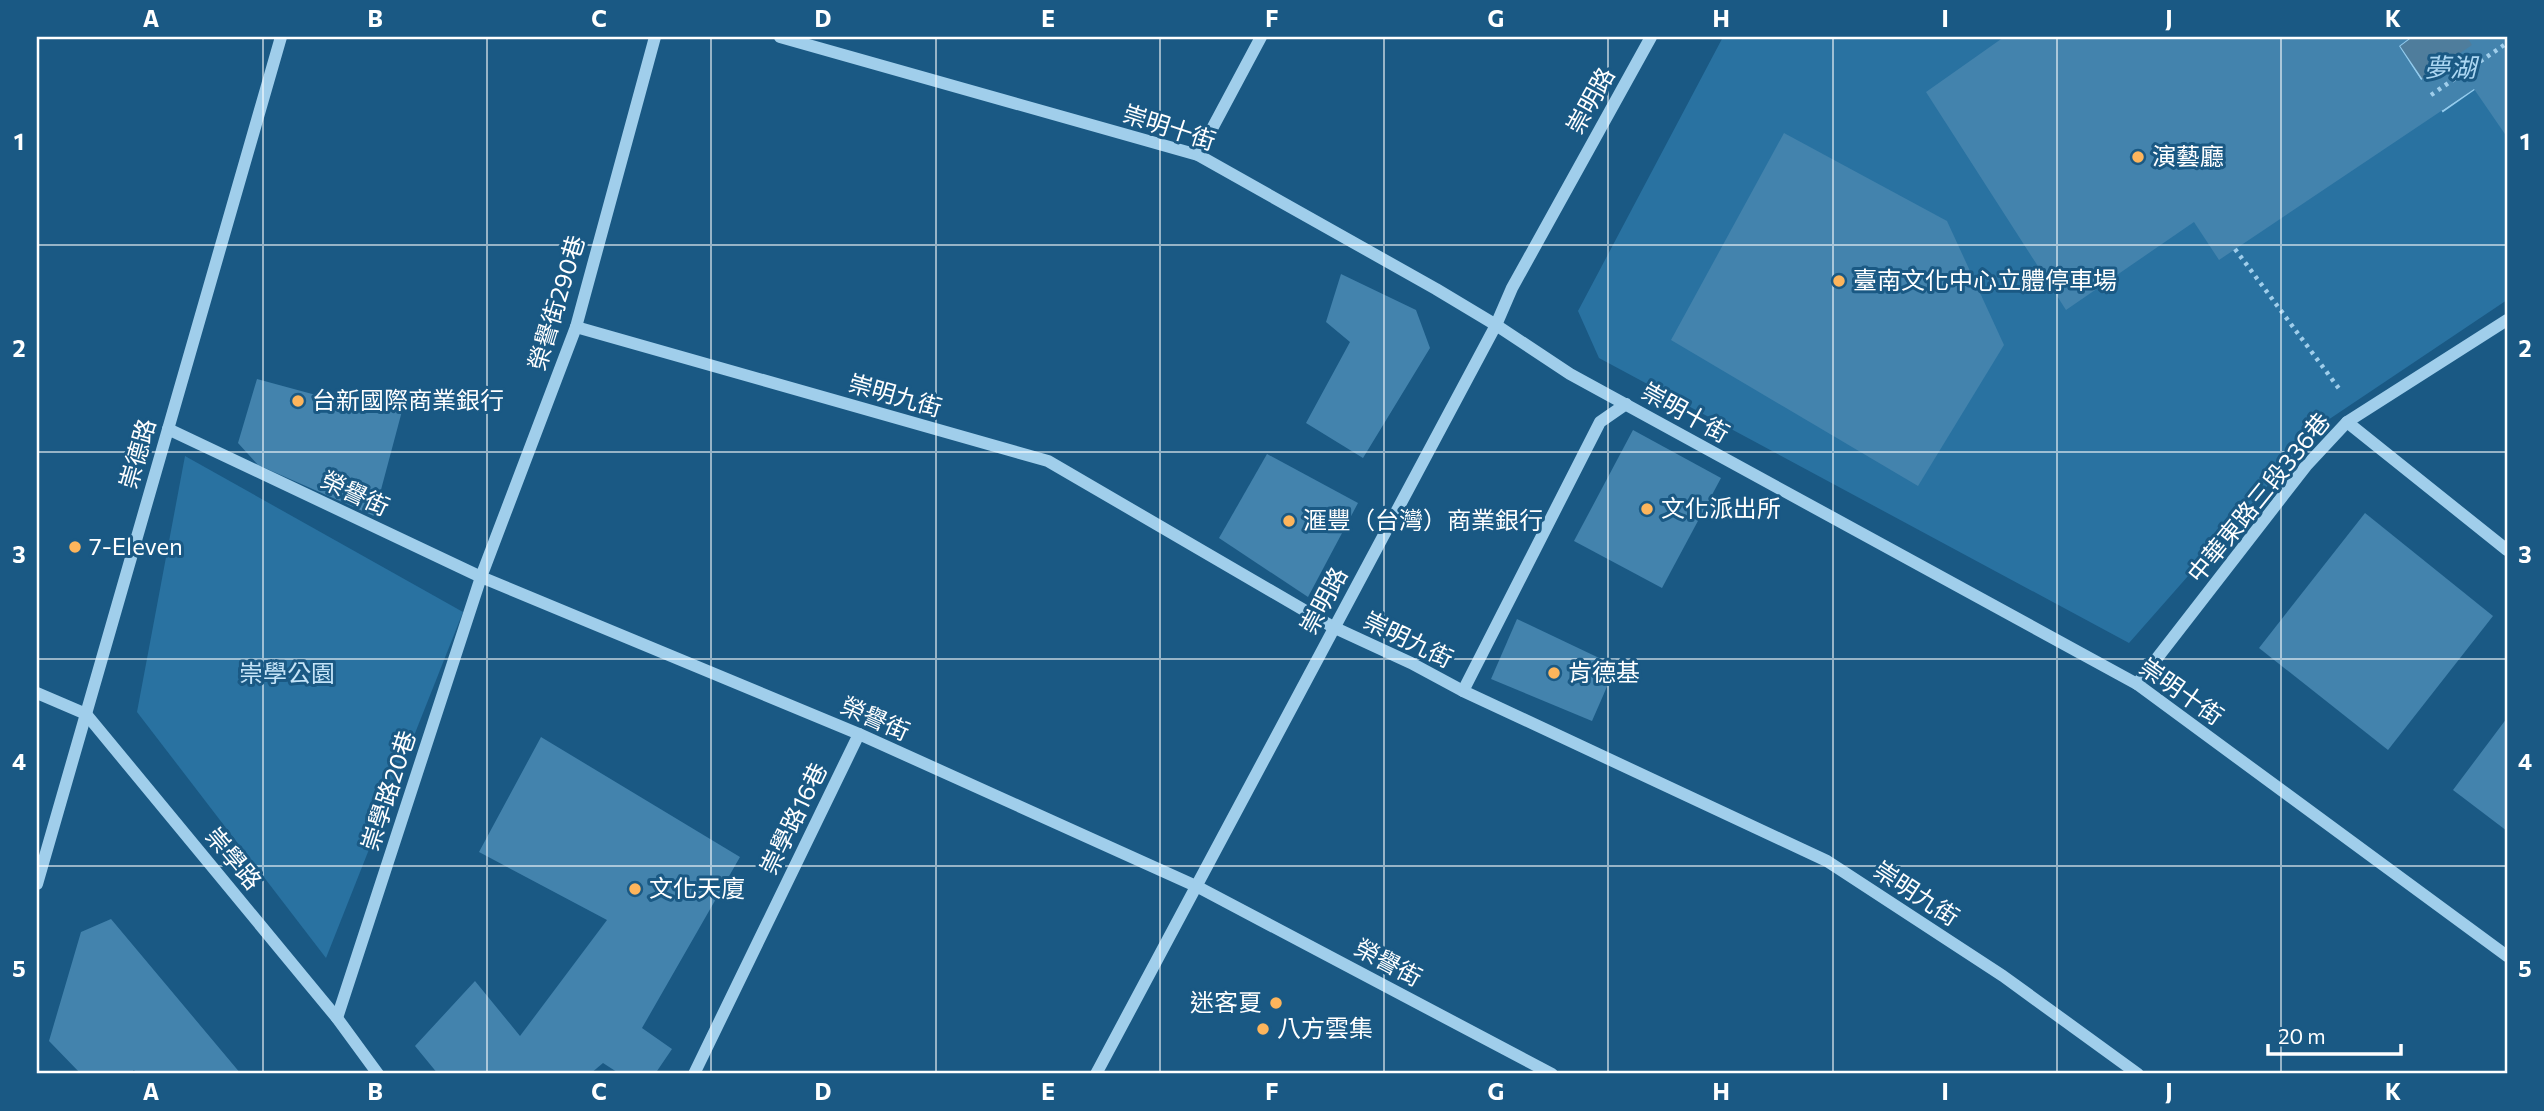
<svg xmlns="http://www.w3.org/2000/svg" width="2544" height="1111" viewBox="0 0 2544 1111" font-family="Commissioner,'Noto Sans TC',sans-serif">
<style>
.green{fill:#2972a1}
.water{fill:#4f7d9c;stroke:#93cbed;stroke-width:2}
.building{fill:#4383ad}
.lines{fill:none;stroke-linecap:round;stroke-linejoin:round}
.path{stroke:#a0ceeb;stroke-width:4.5;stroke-dasharray:3.5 5;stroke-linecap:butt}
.minor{stroke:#a0ceeb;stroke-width:12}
.grid{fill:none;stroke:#fff;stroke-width:2;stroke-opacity:0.55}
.poi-dot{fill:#fdb55c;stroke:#1a5984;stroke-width:2.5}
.labels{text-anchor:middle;stroke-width:6;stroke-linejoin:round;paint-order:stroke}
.street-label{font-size:24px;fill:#fff;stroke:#1a5984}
.poi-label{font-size:24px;fill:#fff;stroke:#1a5984;text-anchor:start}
.park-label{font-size:24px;fill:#c5e4f8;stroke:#1a5984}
.water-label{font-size:26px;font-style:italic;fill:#acd7f3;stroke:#1a5984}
.neatline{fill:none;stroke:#fff;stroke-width:2.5}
.grid-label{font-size:23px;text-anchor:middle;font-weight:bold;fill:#fff}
</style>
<rect width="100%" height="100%" fill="#1a5984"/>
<!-- green -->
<g class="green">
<polygon points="1723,37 2507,37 2507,300 2322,424 2129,643 1599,358 1578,311"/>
<polygon points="185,456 463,612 326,958 137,712"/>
</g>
<!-- water -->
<polygon class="water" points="2411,37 2507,37 2507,66 2443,111 2399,46"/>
<!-- building -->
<g class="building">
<polygon points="2004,37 2411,37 2399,46 2421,80 2472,45 2467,37 2507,37 2507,137 2474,89 2219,260 2194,222 2066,310 1926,92"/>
<polygon points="1784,133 1947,221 2004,345 1918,486 1671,340"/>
<polygon points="1341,274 1416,310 1430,348 1363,458 1306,423 1350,342 1326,322"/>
<polygon points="257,379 349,404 355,389 402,411 374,516 258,465 238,443"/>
<polygon points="1633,430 1721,478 1662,588 1574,541"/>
<polygon points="1267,454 1358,503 1308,597 1219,538"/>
<polygon points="2365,513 2493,616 2388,750 2259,648"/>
<polygon points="1517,619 1616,666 1592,721 1491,679"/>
<polygon points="2507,718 2507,831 2453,790"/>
<polygon points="541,737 740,857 642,1028 672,1049 655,1074 620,1074 603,1063 590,1074 438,1074 415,1046 475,981 520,1036 607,920 479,852"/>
<polygon points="111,919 241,1074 137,1074 134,1070 129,1074 81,1074 49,1041 81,932"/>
</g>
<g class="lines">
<!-- path -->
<g class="path">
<polyline points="2431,95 2507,43"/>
<polyline points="2235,249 2340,390"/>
</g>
<!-- minor -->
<g class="minor">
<polyline points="780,37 1198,155 1436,289 1496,325 1570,374 2137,684 2507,956"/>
<polyline points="1198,155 1261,37"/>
<polyline points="576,327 1048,461 1333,627 1411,663 1463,691 1827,861 2003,976 2138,1074"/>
<polyline points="2347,422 2507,550"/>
<polyline points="168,429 481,577 859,734 1198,887 1552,1074"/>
<polyline points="2137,684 2306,466 2347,422 2507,320"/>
<polyline points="1463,691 1600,422 1626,404"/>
<polyline points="37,693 86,714 337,1018 378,1074"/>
<polyline points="37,884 281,37"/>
<polyline points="337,1018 481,577 576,327 655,37"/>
<polyline points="694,1074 859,734"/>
<polyline points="1096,1074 1496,325 1512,288 1651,37"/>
</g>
</g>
<!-- grid -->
<path class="grid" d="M263,37V1074M487,37V1074M711,37V1074M936,37V1074M1160,37V1074M1384,37V1074M1608,37V1074M1833,37V1074M2057,37V1074M2281,37V1074M37,245H2507M37,452H2507M37,659H2507M37,866H2507"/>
<!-- markers -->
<g class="poi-dot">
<circle cx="2138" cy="157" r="7"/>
<circle cx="1839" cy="281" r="7"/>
<circle cx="298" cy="401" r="7"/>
<circle cx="1647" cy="509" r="7"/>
<circle cx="1289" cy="521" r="7"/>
<circle cx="75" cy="547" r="7"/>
<circle cx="1554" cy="673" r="7"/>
<circle cx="635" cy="889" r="7"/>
<circle cx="1276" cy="1003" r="7"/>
<circle cx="1263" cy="1029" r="7"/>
</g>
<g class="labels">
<!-- street labels -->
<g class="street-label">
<text transform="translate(1591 101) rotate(-61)" y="8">崇明路</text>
<text transform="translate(1169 128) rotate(18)" y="8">崇明十街</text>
<text transform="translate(557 303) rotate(-73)" y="8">榮譽街290巷</text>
<text transform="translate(895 396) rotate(16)" y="8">崇明九街</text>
<text transform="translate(1685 413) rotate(29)" y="8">崇明十街</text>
<text transform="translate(138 454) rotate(-74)" y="8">崇德路</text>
<text transform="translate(355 494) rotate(25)" y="8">榮譽街</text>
<text transform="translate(2259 498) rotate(-51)" y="8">中華東路三段336巷</text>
<text transform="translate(1324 601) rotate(-62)" y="8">崇明路</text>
<text transform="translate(1408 640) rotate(26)" y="8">崇明九街</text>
<text transform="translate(2181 692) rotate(35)" y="8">崇明十街</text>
<text transform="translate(875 719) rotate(24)" y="8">榮譽街</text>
<text transform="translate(389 791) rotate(-72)" y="8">崇學路20巷</text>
<text transform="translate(794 819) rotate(-64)" y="8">崇學路16巷</text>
<text transform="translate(233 859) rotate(50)" y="8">崇學路</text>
<text transform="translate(1916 894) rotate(33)" y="8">崇明九街</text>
<text transform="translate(1388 963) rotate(28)" y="8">榮譽街</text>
</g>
<!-- poi labels -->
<g class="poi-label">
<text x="2152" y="165">演藝廳</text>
<text x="1853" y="289">臺南文化中心立體停車場</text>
<text x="312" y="409">台新國際商業銀行</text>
<text x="1661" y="517">文化派出所</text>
<text x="1303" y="529">滙豐（台灣）商業銀行</text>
<text x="89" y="555">7-Eleven</text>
<text x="1568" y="681">肯德基</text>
<text x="649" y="897">文化天廈</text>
<text x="1262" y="1011" text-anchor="end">迷客夏</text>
<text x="1277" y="1037">八方雲集</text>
</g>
<!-- park labels -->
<g class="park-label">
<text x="287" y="682">崇學公園</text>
</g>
<!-- water labels -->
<g class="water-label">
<text x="2450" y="77">夢湖</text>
</g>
</g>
<!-- border -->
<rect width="2544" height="1111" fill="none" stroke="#1a5984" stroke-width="77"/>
<!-- scale -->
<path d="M2268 1044v10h133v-10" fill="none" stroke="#ffffff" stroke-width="3.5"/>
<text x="2278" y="1044" font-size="21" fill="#ffffff" stroke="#1a5984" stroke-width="5" paint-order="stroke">20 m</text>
<rect x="38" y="38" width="2468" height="1034" class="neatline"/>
<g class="grid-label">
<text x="151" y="27">A</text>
<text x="375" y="27">B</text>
<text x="599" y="27">C</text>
<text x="823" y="27">D</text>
<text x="1048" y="27">E</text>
<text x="1272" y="27">F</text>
<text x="1496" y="27">G</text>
<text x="1721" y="27">H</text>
<text x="1945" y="27">I</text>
<text x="2169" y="27">J</text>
<text x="2393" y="27">K</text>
<text x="19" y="150">1</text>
<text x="2525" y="150">1</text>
<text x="19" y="357">2</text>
<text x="2525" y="357">2</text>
<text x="19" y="563">3</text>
<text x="2525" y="563">3</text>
<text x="19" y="770">4</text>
<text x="2525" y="770">4</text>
<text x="19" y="977">5</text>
<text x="2525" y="977">5</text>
<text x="151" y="1100">A</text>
<text x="375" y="1100">B</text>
<text x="599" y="1100">C</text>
<text x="823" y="1100">D</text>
<text x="1048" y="1100">E</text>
<text x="1272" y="1100">F</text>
<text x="1496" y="1100">G</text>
<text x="1721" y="1100">H</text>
<text x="1945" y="1100">I</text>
<text x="2169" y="1100">J</text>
<text x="2393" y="1100">K</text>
</g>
</svg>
